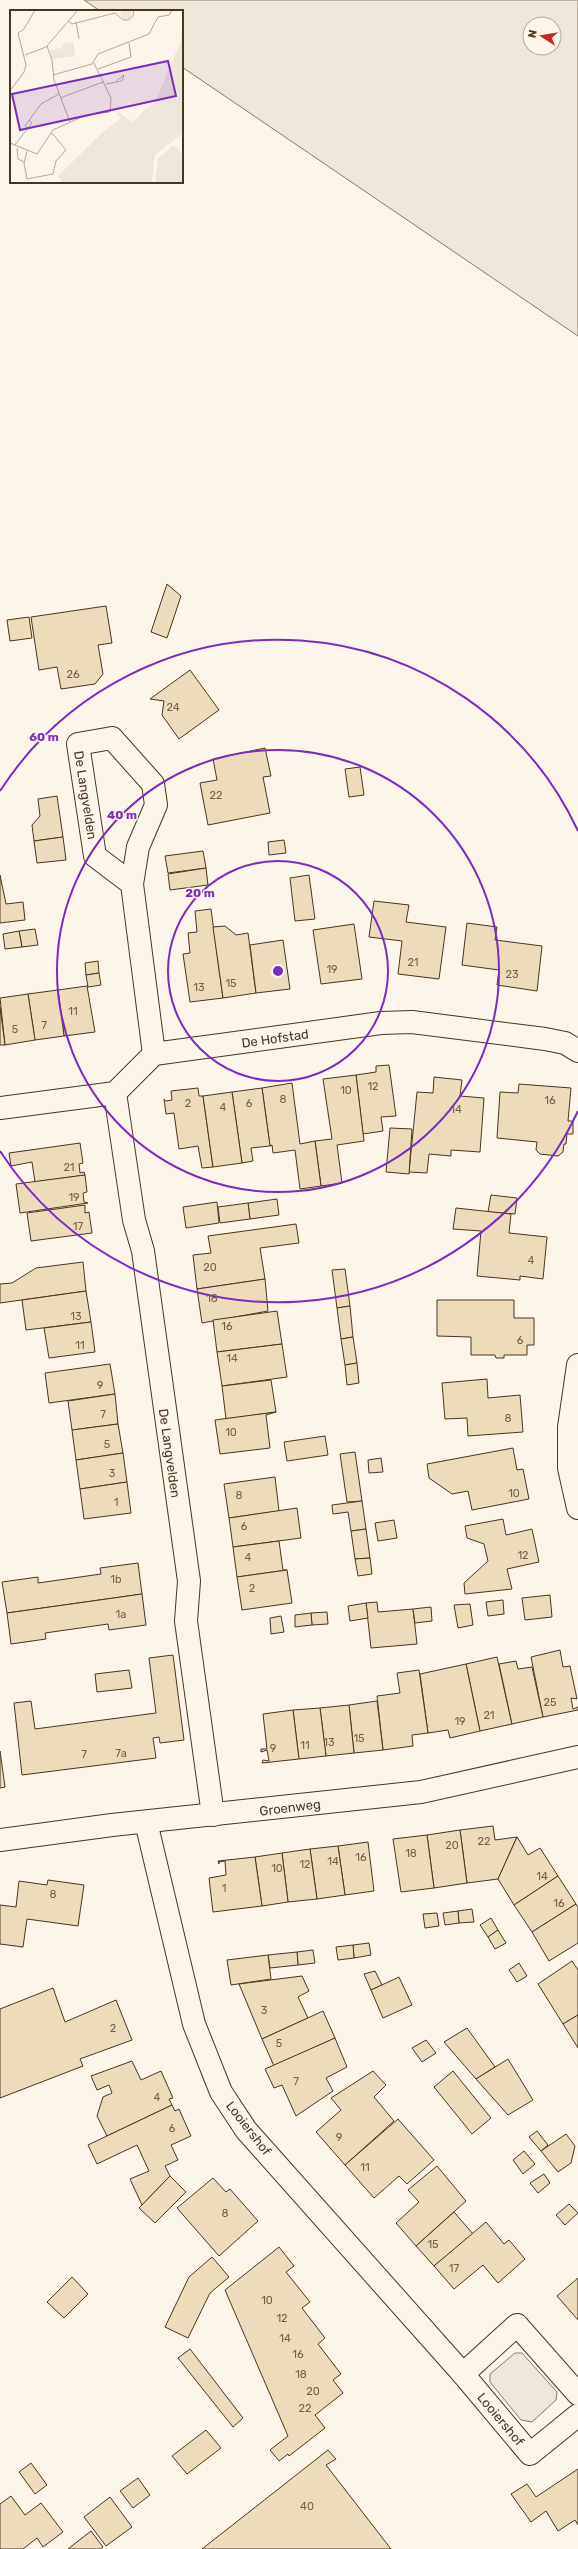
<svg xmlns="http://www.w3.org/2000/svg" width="578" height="2549" viewBox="0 0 578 2549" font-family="Rubik,sans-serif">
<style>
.green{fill:#ede6d9;stroke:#887966;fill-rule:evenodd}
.building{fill:#ecdcbc;stroke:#4a3520}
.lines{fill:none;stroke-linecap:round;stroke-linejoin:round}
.street-casing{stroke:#4a3520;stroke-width:24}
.street{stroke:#fbf6e9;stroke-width:22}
.ring{fill:none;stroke:#7b2cbf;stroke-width:2}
.labels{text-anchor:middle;stroke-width:3;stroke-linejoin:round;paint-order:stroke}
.number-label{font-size:11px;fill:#725f47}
.street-label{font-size:13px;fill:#4a3520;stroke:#fbf6e9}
.inset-road{fill:none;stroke:#b4a999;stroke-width:1}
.view{fill:#7b2cbf;fill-opacity:0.15;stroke:#7b2cbf;stroke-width:2}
.inset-edge{fill:none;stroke:#4a3520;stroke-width:2}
.centre{fill:#7b2cbf;stroke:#fbf6e9;stroke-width:2}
.ring-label{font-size:12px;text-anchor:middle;font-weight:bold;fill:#7b2cbf;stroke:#fbf6e9;stroke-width:3;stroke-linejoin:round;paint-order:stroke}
</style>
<rect width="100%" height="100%" fill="#fbf6e9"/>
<!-- green -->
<g class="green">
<path d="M84,0H578V336L182,67V11H100ZM530,24H554V48H530Z"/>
<polygon points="515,2353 522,2353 557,2392 556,2400 532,2422 521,2420 490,2382 490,2374"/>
</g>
<!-- building -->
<g class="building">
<polygon points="167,584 181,596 167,638 151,632"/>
<polygon points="106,606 112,643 98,645 103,674 95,684 61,689 57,667 39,670 31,617"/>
<polygon points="29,617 32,638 10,641 7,620"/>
<polygon points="190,670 219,710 179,739 162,715 164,701 150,699"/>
<polygon points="265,748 271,776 263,777 270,813 208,825 200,783 217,780 213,759"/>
<polygon points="360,767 364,795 349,797 345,769"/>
<polygon points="57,796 63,837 34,841 32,825 40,816 38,799"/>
<polygon points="63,837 66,860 37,863 34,841"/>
<polygon points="284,840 286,853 269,855 268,842"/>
<polygon points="203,851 206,868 168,873 165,856"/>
<polygon points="206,868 208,885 170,890 168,874"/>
<polygon points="0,875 6,904 23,902 25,920 0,923"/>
<polygon points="309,875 315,919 295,921 290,878"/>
<polygon points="374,901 409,905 406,922 446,927 439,979 398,974 402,941 369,937"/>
<polygon points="211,909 223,998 190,1002 183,954 190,953 188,933 197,932 195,911"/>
<polygon points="467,923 497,927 495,940 542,946 537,991 497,985 499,970 462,965"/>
<polygon points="354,924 362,979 321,984 313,930"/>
<polygon points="225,926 236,935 248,933 256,993 223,998 213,927"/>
<polygon points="35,929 38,945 22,947 19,931"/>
<polygon points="19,931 22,947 5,949 3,934"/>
<polygon points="283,940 290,989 256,993 250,945"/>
<polygon points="98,961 99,973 86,975 85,963"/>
<polygon points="99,973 101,985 88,987 86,975"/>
<polygon points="87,986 95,1032 64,1036 58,990"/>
<polygon points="58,990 64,1036 35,1040 28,994"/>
<polygon points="28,994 35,1040 5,1045 0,998"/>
<polygon points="0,1007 5,1045 0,1045"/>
<polygon points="389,1065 396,1116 381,1117 383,1131 363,1134 356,1075 376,1072 376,1066"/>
<polygon points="356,1075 364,1141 337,1145 342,1183 321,1186 315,1141 332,1139 323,1079"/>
<polygon points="434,1077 462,1080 460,1096 484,1098 480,1152 451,1150 451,1156 429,1154 427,1173 409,1172 417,1092 433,1093"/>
<polygon points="292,1083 300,1144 315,1141 321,1186 300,1189 295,1150 273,1153 272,1145 270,1146 262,1088"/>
<polygon points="519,1084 571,1088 568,1121 573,1121 573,1134 567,1134 566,1144 564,1144 563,1152 558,1156 540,1154 536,1150 537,1142 497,1138 500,1092 518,1093"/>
<polygon points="198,1088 199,1096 203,1096 213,1167 202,1168 198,1146 179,1149 174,1113 166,1114 164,1099 166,1101 172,1100 171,1091"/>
<polygon points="262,1088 270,1146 251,1148 253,1161 242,1163 232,1092"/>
<polygon points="232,1092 242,1163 213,1167 203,1096"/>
<polygon points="390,1128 412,1129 409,1174 386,1172"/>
<polygon points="80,1143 83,1163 79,1164 80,1173 84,1172 85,1175 35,1182 32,1162 11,1166 9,1153"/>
<polygon points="85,1175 87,1192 83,1193 84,1202 88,1203 20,1213 16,1184"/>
<polygon points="491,1195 517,1198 515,1214 488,1212"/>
<polygon points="277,1199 279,1215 250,1219 248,1203"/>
<polygon points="217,1202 219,1223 186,1228 183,1207"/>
<polygon points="248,1203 250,1219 220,1223 218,1207"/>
<polygon points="85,1205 85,1213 89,1212 92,1233 31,1241 27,1213"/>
<polygon points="456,1208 511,1214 509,1233 547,1237 543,1279 520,1276 520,1280 477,1276 481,1231 453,1229"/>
<polygon points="296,1224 299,1243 260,1248 265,1279 197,1289 193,1255 211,1253 208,1236"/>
<polygon points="83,1262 86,1291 0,1303 0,1284 12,1283 36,1268"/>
<polygon points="345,1269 350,1306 337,1308 332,1270"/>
<polygon points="265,1279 268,1311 202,1323 197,1289"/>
<polygon points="86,1291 91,1322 26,1330 22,1300"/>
<polygon points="437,1300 514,1300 514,1318 534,1318 534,1345 527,1345 527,1355 504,1355 504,1358 496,1358 495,1355 471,1355 471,1337 437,1336"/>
<polygon points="350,1306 353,1337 341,1339 337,1308"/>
<polygon points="277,1311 282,1344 217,1352 213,1320"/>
<polygon points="91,1322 95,1352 49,1358 44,1328"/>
<polygon points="353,1337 357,1363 345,1365 341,1339"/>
<polygon points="282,1344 287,1377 222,1386 217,1352"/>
<polygon points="357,1363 359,1383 347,1385 345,1365"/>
<polygon points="110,1364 115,1394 49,1403 45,1373"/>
<polygon points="487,1379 488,1398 520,1395 523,1432 468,1436 467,1418 445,1419 442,1383"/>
<polygon points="271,1380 276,1412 226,1419 222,1386"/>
<polygon points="115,1394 118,1424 72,1430 68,1401"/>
<polygon points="276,1412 266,1415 270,1448 220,1454 215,1420"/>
<polygon points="118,1424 123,1453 76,1460 72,1430"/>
<polygon points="325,1436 328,1455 287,1461 284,1442"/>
<polygon points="513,1448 517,1470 523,1469 529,1499 472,1510 468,1491 452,1494 429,1478 427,1464"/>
<polygon points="355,1452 362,1501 347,1502 340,1454"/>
<polygon points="123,1453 127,1482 80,1489 76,1460"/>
<polygon points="381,1458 383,1472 369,1473 368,1460"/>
<polygon points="275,1477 279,1511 229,1518 224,1484"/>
<polygon points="127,1482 131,1513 84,1519 80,1489"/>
<polygon points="362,1501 366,1529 351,1531 348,1512 333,1514 332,1505"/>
<polygon points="297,1508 301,1538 233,1547 229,1518"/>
<polygon points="503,1519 506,1535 532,1529 539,1562 507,1569 512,1589 465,1594 464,1583 488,1561 484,1544 467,1538 465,1526"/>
<polygon points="394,1520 397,1538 378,1541 375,1523"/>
<polygon points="366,1529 370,1558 355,1559 351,1531"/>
<polygon points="279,1541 283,1570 287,1570 237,1577 233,1547"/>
<polygon points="370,1558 372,1574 358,1576 355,1559"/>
<polygon points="138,1563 142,1594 7,1613 2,1582 38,1577 38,1583 101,1574 100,1568"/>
<polygon points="287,1570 292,1603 242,1610 237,1577"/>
<polygon points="142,1594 146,1625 109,1630 108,1624 45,1633 46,1639 11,1644 7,1613"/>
<polygon points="550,1595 552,1617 525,1620 522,1598"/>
<polygon points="503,1600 504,1614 488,1616 486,1602"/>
<polygon points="377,1602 378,1612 413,1609 417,1644 371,1648 366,1603"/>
<polygon points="366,1603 368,1618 350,1621 348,1606"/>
<polygon points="470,1604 473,1625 458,1628 454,1605"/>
<polygon points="431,1607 432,1621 415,1623 413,1609"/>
<polygon points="327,1612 328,1624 312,1625 311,1613"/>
<polygon points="311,1613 312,1625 295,1627 295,1615"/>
<polygon points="281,1616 284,1632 271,1634 270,1618"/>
<polygon points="560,1650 563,1667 570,1666 577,1699 571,1698 573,1709 578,1707 578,1710 543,1717 531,1657"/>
<polygon points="173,1655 184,1740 160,1743 159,1737 153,1738 156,1758 22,1775 14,1703 31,1701 35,1729 156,1713 149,1658"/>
<polygon points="497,1657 512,1724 480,1731 466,1664"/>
<polygon points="516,1661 518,1669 532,1667 543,1717 512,1724 499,1664"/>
<polygon points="466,1664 480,1731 450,1738 448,1730 428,1733 420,1674"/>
<polygon points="129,1670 132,1688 97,1692 95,1674"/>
<polygon points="419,1670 428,1733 412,1735 413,1746 383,1750 377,1696 400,1693 397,1673"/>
<polygon points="377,1701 383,1750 354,1753 349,1705"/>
<polygon points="349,1705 354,1753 326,1756 320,1708"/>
<polygon points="320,1708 326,1756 299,1759 293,1710"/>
<polygon points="293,1710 299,1759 262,1763 263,1760 269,1761 267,1750 261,1752 261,1749 267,1749 263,1714"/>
<polygon points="0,1751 5,1787 0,1788"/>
<polygon points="493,1826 495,1840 517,1837 498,1879 467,1883 460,1830"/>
<polygon points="460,1830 467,1883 434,1888 427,1835"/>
<polygon points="427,1835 434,1888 401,1892 393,1839"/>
<polygon points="517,1837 528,1855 540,1848 558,1876 514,1905 498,1879"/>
<polygon points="368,1842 374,1891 345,1895 338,1846"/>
<polygon points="338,1846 345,1895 317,1899 310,1849"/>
<polygon points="310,1849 317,1899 288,1902 282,1853"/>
<polygon points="282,1853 288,1902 262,1906 255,1857"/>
<polygon points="255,1857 262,1906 213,1912 209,1878 226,1875 225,1861 219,1862 219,1864 218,1861"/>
<polygon points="558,1876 576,1904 532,1932 514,1905"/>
<polygon points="48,1880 84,1885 78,1926 27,1919 23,1947 0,1944 0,1905 16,1907 19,1881 47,1885"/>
<polygon points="576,1904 578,1907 578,1943 549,1961 532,1932"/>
<polygon points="472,1909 474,1922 459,1923 458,1911"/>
<polygon points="458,1911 459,1923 445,1925 443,1913"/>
<polygon points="437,1913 439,1926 425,1928 423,1914"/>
<polygon points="491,1918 498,1930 488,1937 480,1925"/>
<polygon points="498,1930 506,1943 495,1949 488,1937"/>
<polygon points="369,1943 371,1955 354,1958 353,1945"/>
<polygon points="353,1945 354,1958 338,1960 336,1947"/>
<polygon points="313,1950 315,1963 298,1965 297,1952"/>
<polygon points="297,1952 298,1965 270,1968 268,1955"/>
<polygon points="268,1955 271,1979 231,1985 227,1960"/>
<polygon points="572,1961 578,1970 578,2015 563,2024 538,1984"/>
<polygon points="519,1963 527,1976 517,1982 509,1970"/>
<polygon points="375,1971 382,1985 371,1990 364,1974"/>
<polygon points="302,1976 309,1991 298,1997 308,2018 262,2039 239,1984"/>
<polygon points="399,1977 412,2005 383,2018 371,1990"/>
<polygon points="53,1988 65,2022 116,2000 132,2040 80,2059 83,2066 0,2098 0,2009"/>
<polygon points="323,2011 335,2038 274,2066 262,2039"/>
<polygon points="578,2015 578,2048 563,2024"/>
<polygon points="467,2028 495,2067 476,2079 444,2042"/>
<polygon points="335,2038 347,2067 326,2078 333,2091 296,2116 282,2085 274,2088 265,2069"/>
<polygon points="426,2040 436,2053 422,2062 412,2048"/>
<polygon points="508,2059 533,2100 508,2115 476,2079"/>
<polygon points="132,2061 141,2080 161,2071 173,2098 169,2099 172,2105 107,2136 97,2116 103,2097 112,2093 109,2085 97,2090 91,2076"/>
<polygon points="373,2071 386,2085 374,2097 394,2121 345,2165 316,2132 341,2110 331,2098"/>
<polygon points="453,2071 491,2118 472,2134 434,2087"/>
<polygon points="172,2105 175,2111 179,2109 191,2136 171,2145 178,2160 165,2166 170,2176 142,2205 130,2179 149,2171 137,2145 97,2164 88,2145"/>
<polygon points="398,2119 434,2160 407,2184 399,2176 374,2198 345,2165"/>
<polygon points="537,2131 548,2145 541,2151 529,2137"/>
<polygon points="566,2134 575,2146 571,2163 558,2172 541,2151"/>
<polygon points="524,2151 535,2164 523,2174 513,2160"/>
<polygon points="437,2166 466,2201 416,2246 396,2223 419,2202 408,2190"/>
<polygon points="544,2174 550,2183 538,2193 530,2183"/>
<polygon points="170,2176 186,2192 155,2223 139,2208"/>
<polygon points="213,2178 226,2192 230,2189 258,2221 219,2256 177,2208"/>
<polygon points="569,2204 578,2213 565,2225 556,2215"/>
<polygon points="454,2212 473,2234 434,2266 416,2246"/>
<polygon points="486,2222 504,2244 509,2240 525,2259 498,2283 483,2265 454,2289 434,2266"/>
<polygon points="279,2247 294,2266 286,2272 310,2302 302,2308 325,2338 318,2344 341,2374 333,2380 343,2393 315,2415 325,2428 289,2456 288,2454 279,2461 270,2450 288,2436 225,2290"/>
<polygon points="212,2257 229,2277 210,2293 188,2338 165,2327 189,2277"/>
<polygon points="72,2277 88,2294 64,2318 47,2302"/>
<polygon points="578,2278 578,2320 557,2296"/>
<polygon points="190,2349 243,2418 233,2427 178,2358"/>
<polygon points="206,2430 221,2448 187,2474 172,2456"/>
<polygon points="328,2450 336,2459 326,2465 391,2549 202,2549"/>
<polygon points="31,2463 47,2485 35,2494 19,2472"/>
<polygon points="578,2469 578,2525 575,2520 558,2531 546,2511 531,2522 511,2494 527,2484 536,2497"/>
<polygon points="138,2478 150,2495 133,2508 120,2491"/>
<polygon points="11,2496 25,2515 41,2503 63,2532 43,2547 37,2538 23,2549 0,2549 0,2504"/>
<polygon points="110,2497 132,2527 106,2546 84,2517"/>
<polygon points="91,2531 103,2547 100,2549 68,2549"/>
</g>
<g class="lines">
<!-- street casing -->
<g class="street-casing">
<g id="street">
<polyline points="132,884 95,856 78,744 112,738 153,784 156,805 138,847 132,884 154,1054"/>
<polyline points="115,1093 134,1220 143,1251 189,1581 186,1621 213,1815"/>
<polyline points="0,1108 115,1093 154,1054 381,1023 412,1022 545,1039 565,1043 578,1051"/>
<polyline points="578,1365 569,1427 569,1468 578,1508"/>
<polyline points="146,1822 194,2024 221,2092 246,2130 463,2374 530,2454 578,2415"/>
<polyline points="0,1840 112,1825 421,1792 578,1757"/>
<polyline points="463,2374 517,2325 578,2394"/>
</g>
</g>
<!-- street -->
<use href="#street" class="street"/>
</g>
<!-- distance rings -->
<g class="ring">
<circle cx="278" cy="971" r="110"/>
<circle cx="278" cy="971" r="221"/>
<path d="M578 1111A331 331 0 0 1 0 1151M0 791A331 331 0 0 1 578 831"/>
</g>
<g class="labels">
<!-- number labels -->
<g class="number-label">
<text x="73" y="678">26</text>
<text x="173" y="711">24</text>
<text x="216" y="799">22</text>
<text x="413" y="966">21</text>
<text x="332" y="973">19</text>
<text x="512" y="978">23</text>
<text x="231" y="987">15</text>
<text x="199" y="991">13</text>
<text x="73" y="1015">11</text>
<text x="44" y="1029">7</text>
<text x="15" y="1033">5</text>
<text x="373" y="1090">12</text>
<text x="346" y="1094">10</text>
<text x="283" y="1103">8</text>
<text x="550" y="1104">16</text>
<text x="188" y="1107">2</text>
<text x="249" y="1107">6</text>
<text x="223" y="1111">4</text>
<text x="456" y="1113">14</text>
<text x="69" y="1171">21</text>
<text x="74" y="1201">19</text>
<text x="78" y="1230">17</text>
<text x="531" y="1264">4</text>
<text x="210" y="1271">20</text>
<text x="212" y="1302">18</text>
<text x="76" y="1320">13</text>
<text x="227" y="1330">16</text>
<text x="520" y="1344">6</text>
<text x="80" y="1349">11</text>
<text x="232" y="1362">14</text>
<text x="100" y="1389">9</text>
<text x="103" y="1418">7</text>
<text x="508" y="1422">8</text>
<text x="231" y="1436">10</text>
<text x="107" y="1448">5</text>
<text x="112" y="1477">3</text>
<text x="514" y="1497">10</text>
<text x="239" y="1499">8</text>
<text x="116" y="1506">1</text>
<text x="244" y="1530">6</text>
<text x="523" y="1559">12</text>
<text x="248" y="1561">4</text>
<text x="116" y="1583">1b</text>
<text x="252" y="1592">2</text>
<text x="121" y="1618">1a</text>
<text x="550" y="1706">25</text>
<text x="489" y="1719">21</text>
<text x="460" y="1725">19</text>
<text x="359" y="1742">15</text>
<text x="329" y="1746">13</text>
<text x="305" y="1749">11</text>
<text x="273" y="1752">9</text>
<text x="121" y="1757">7a</text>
<text x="84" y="1758">7</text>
<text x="484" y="1845">22</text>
<text x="452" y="1849">20</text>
<text x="411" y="1857">18</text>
<text x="361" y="1861">16</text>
<text x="333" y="1865">14</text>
<text x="305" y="1868">12</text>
<text x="277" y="1872">10</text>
<text x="542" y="1880">14</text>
<text x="224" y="1892">1</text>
<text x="53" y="1898">8</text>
<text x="559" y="1907">16</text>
<text x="264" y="2014">3</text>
<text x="113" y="2032">2</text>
<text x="279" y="2047">5</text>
<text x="296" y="2085">7</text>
<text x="157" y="2101">4</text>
<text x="172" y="2132">6</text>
<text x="339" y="2141">9</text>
<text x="365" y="2171">11</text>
<text x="225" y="2217">8</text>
<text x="433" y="2248">15</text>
<text x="454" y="2272">17</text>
<text x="267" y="2304">10</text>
<text x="282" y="2322">12</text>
<text x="285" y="2342">14</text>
<text x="298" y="2358">16</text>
<text x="301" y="2378">18</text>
<text x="313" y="2395">20</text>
<text x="305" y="2412">22</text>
<text x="307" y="2510">40</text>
</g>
<!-- street labels -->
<g class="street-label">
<text transform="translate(86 795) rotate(81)" y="5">De Langvelden</text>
<text transform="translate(275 1038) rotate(-8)" y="5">De Hofstad</text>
<text transform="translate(170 1453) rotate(82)" y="5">De Langvelden</text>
<text transform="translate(290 1807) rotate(-7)" y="5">Groenweg</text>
<text transform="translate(249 2128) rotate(52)" y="5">Looiershof</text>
<text transform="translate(501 2419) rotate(50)" y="5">Looiershof</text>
</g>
</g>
<!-- overview -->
<g transform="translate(10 10)">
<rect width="173" height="173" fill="#fbf6e9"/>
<path d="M110.5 4a5.5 5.5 0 1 1 11 0a5.5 5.5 0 1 1-11 0ZM173,26V123L145,145L142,173H53L48,166L90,125L111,108L104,100L123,112L140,95H144ZM63,32L65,46L42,49L40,40L52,38L54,33ZM164,135L173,145V173H145L148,148Z" fill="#ede6d9"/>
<path class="inset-road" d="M58,11L62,14L105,3L113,10H118L123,6L124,0M66,12L69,29M8,23L14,19L25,0M37,36L42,50L44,70L60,112M15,45L36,37L68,0M88,59L121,47L119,33M43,65L82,54L88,44L139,24L148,7L159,5L162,0M96,74L112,71L114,65L106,71M0,81L14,62L16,55L8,23M50,88L93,72M18,118L15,116L31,94L49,84M0,133L27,144L43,120L76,105L100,102L101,88L84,53M4,136L22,113L19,110M7,138L8,149L14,152M17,141L14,153L17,169L43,164L46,151L56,140L41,122"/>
<path class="view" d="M158,51L166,86L10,120L2,84Z"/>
<rect width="173" height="173" class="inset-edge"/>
</g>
<circle cx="278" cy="971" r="6" class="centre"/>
<g class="ring-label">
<text x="44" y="741">60 m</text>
<text x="122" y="819">40 m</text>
<text x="200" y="897">20 m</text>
</g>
<!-- north arrow -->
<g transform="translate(542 36) rotate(282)"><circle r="19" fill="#fbf6e9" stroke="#b4a999"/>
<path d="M0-3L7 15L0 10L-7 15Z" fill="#c62828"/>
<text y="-6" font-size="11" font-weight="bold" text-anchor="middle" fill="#4a3520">N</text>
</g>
</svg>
